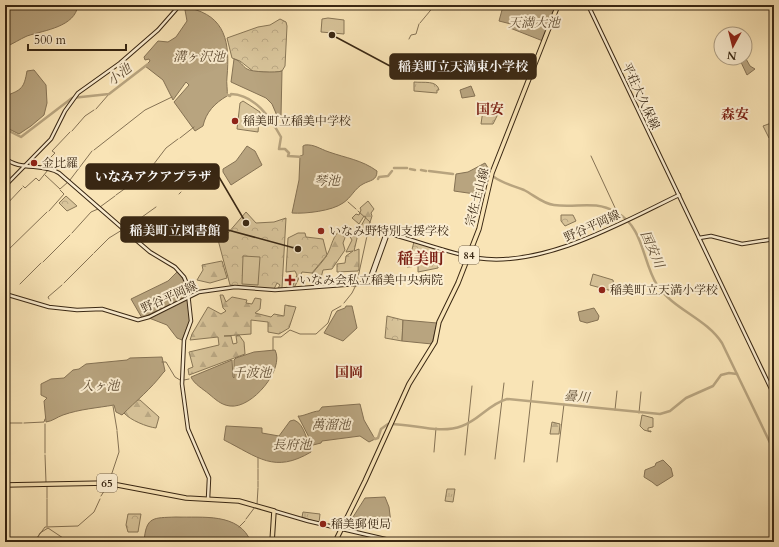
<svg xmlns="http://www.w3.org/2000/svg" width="779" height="547" viewBox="0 0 779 547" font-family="Cardo,'Noto Serif JP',serif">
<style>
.grass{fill:url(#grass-tufts);stroke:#887656}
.forest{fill:url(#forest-firs);stroke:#887656}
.park{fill:url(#park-crowns);stroke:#887656}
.pitch{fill:#d8c49a;stroke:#887656}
.water{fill:#b8a47f;stroke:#857254}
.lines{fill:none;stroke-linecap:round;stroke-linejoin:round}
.stream{stroke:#857254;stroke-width:1}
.river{stroke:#b8a47f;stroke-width:2.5}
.secondary-casing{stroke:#392713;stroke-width:4.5}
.primary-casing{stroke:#392713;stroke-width:5.5}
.secondary{stroke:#fbedd0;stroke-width:2.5}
.primary{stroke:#f9e4b6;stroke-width:3.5}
.poi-dot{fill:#8f2418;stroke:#fbedd0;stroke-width:1.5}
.labels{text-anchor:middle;stroke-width:4;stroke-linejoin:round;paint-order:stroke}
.shield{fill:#fbedd0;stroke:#73624c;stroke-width:1}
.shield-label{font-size:11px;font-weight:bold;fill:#392713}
.street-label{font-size:12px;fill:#392713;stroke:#fbedd0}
.poi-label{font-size:12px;fill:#392713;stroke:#fbedd0;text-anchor:start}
.water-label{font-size:13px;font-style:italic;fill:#5f4c33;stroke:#fbedd0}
.quarter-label{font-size:14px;font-weight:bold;fill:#7a1f14;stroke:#fbedd0}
.district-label{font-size:16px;font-weight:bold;fill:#7a1f14;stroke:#fbedd0}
.leader{fill:none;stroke:#392713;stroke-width:1.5}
.callout-dot{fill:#392713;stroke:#fbedd0;stroke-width:1.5}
.callout{fill:#392713;stroke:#392713;stroke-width:1.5}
.callout-label{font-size:13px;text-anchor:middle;font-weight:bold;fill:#fff}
</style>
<defs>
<pattern id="grass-tufts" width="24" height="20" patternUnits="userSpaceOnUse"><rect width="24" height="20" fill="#d8c49a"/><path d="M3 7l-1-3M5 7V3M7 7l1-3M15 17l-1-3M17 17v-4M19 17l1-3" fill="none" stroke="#baa884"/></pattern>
<pattern id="forest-firs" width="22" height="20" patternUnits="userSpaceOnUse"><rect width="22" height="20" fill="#d8c49a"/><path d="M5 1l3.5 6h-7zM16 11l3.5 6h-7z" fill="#baa884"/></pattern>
<pattern id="park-crowns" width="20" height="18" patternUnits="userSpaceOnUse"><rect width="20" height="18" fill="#d8c49a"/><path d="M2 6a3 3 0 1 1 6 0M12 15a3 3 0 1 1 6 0" fill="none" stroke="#baa884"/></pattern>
</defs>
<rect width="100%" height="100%" fill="#f9e4b6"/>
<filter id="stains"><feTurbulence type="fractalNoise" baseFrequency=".005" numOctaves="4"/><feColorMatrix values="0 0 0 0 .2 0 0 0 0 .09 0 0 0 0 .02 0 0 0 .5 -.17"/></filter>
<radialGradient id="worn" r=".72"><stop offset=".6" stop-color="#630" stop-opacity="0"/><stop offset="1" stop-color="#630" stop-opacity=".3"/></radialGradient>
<!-- grass -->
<g class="grass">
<path d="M414,82C424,83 437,80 439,90H437V93L414,91Z"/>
<polygon points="447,489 455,489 453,502 445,501"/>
<polygon points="303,512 320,514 319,523 302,517"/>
</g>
<!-- forest -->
<g class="forest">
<polygon points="368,201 374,209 371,213 372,216 366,235 358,234 354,251 359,249 359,269 358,271 337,272 337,264 345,263 346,256 353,251 346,252 352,240 347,232 348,231 355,237 366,217 364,216 359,224 352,218 356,214 359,215 361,210 360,208"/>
<path d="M341,230L346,235L343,243L345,250L332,269L323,270L321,278L314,277L312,274C317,267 324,261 328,253C332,245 333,235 341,230Z"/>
<polygon points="222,261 227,278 210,283 197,280 203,270 202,265"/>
<polygon points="220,295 223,295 226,302 232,297 247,300 246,303 252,304 255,298 261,299 260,309 255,313 271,317 274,314 284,316 285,305 296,307 289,328 279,334 268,332 268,322 251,320 251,334 224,336 231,336 233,344 237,343 236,336 239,335 244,342 245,354 189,375 188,369 193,367 189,352 219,345 218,337 190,340 192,334 208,307 221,314 226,311 223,308"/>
<path d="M135,400H140L159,417L156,428C147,427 130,420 124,413L126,405Z"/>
<polygon points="552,422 560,424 559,434 550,434"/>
</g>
<!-- park -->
<g class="park">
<path d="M280,19L286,22L287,26L285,66L282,71C272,74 264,71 254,72L240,61L232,58L227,38L258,27L270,25Z"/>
<polygon points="492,107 497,107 497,116 493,124 481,124 483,110"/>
<polygon points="66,196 77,206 67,211 59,203"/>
<polygon points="246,212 256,223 274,222 286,218 282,288 278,288 280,285 277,283 274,289 260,289 230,285 217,236 228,233"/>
<polygon points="561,215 573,215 576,221 565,226 561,221"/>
<polygon points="298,233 305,233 306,237 323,239 327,255 312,273 302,272 294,288 292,288 297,275 295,271 286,272 288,238"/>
<polygon points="414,242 436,248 434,255 439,263 438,268 418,272 418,266 407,267"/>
<polygon points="387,316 403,320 402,341 385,338"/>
<polygon points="128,514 141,514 138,532 128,532 126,525"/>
</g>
<!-- pitch -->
<g class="pitch">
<polygon points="328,18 344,20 344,34 321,32 322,19"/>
<polygon points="243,101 260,112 258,132 237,129 240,103"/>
<polygon points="774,122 774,136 769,138 763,126"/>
<polygon points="243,256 260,257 258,285 242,284"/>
<polygon points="593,274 613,280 614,286 612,291 590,285"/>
<polygon points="642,415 653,418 653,427 648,428 648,431 651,431 651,432 644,430 640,426"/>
</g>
<!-- water -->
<g class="water">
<path d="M5,5H78C75,27 45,30 27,36C20,39 13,44 5,47Z"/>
<polygon points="498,5 534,5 536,7 539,5 557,5 543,41 510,28 511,24 499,21 502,10"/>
<path d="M189,8C226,16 230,43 227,77C226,83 228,90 227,96C215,103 206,112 203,126L195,131L174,102L189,85L186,82L173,100L163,80L145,66L150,61L149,59L145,60L144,57L158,41L168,42L176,37L187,21L185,10Z"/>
<polygon points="745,57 750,66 755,69 747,75 739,58"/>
<path d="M234,59C241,61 242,66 247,69C251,72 276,73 282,71L281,116L278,118L272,104L266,98L231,82Z"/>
<path d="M34,70L46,85L47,103L44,115L31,126L19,134L5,127V96C22,90 24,88 27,71Z"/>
<polygon points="471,86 475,96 462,98 460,90"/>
<path d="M305,145C314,144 320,149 329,152C346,158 362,160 377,171C377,181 370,180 363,184C355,188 351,198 343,203C332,211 305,214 292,213L299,180L300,156L303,155V146Z"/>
<polygon points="247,146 255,151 262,165 231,185 223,172 223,169 236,161"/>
<polygon points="485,163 490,171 483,187 482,195 454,191 456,174 468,172"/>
<polygon points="178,271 187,285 188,296 142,318 131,299 168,281"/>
<polygon points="187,299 190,320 182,340 177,338 167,325 149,318"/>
<polygon points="346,306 352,306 357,328 343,341 324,333 337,311 345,308"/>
<polygon points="594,308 599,316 598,320 587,323 580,321 578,312"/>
<polygon points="403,320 437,323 432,344 402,341"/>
<path d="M275,350C285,369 252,409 230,406C221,405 215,399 209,394C203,389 194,384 191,377L232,360L233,377L234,378V360L236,358L254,352Z"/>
<path d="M162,357L165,371L163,373C151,389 136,401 122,415L116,412L114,405C97,408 80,409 63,415C57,417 53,421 46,422L44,401L47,398L41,395V384L51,379L64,378L73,370L79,369L86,364L127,360L130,358Z"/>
<path d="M360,404L364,420L375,439L369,442L360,436L322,441L321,443L313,445L298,416C302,417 313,411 319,411L322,407Z"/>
<path d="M294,420C305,424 307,442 311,452C274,474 258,457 224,440L226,426L262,428V433L279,436L290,421Z"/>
<polygon points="663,460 671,468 673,476 657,486 652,482 644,477 645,470 655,466 656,463"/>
<polygon points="385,497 389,507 391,523 382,524 381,527 364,523 358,526 354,524 349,517 353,517 365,498"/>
<path d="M176,517C202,518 239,512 251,542H144C146,516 153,518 176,517Z"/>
</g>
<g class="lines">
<!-- stream -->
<g class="stream">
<polyline points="187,9 190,5"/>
<polyline points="420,23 435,5"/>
<polyline points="409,39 411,35 416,34 419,24"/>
<polyline points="96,109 109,94"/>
<polyline points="72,131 85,116 94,110"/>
<polyline points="180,138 194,127"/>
<polyline points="94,150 145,110 172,97"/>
<polyline points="591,156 617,212"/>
<polyline points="44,164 55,153 52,151 70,132"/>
<polyline points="45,175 60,189 68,182"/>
<polyline points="70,180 92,151"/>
<polyline points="132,183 150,169 166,148 178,139"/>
<polyline points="23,186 25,188 36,178 39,181 48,170"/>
<polyline points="179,194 181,192"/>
<polyline points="116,195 130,185"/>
<polyline points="348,202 356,209"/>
<polyline points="5,206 22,188"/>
<polyline points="100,207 115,196"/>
<polyline points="49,211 64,194 60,190"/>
<polyline points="142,217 156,207"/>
<polyline points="125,229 140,219"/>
<polyline points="72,233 91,212 98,209"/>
<polyline points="5,253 47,212"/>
<polyline points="94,253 109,238 122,230"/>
<polyline points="43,262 70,235"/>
<polyline points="357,282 370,222 358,211"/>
<polyline points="64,283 93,254"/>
<polyline points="20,284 41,263"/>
<polyline points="49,299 48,297 62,285"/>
<polyline points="344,303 352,293 356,285"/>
<polyline points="273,337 281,337 290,330 300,334 316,334 328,323 332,311 341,306"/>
<polyline points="273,338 273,350"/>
<polyline points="162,362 166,362 175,377 180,380"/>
<polyline points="184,380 189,379"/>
<polyline points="113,406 117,430"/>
<polyline points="615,410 617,391"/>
<polyline points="639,413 641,392"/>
<polyline points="5,423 22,423"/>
<polyline points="24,423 44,422 45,419"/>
<polyline points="45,424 45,453"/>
<polyline points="434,452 436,428"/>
<polyline points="45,455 46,482"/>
<polyline points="465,455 472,386"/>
<polyline points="258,458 258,468"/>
<polyline points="495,459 504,383"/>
<polyline points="524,462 533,381"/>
<polyline points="557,462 564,404"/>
<polyline points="258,480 258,469"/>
<polyline points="258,481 258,487"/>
<polyline points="109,482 119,452 117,431"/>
<polyline points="47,486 47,498"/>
<polyline points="101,496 108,485"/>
<polyline points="47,499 47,526"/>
<polyline points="257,505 258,488"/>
<polyline points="246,519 255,507"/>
<polyline points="239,527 245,521"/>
<polyline points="34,542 45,527 78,526 94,512 100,499"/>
<polyline points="35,542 40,533 48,528 69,542"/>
</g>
<!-- river -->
<g class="river">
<path d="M225,94L230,96L231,94C255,95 270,117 281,137L279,149H285L289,153L288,156L303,157"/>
<polyline points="5,129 21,137 72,98 109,94 148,64"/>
<polyline points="394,168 407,168"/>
<polyline points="410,169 415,170"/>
<polyline points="421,170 426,171"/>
<polyline points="429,171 453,174"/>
<path d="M494,177C504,184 514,186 524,190C534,195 543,204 554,205C578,208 594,200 616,212C644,227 642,261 657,285C674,310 706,318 722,343L774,451"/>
<polyline points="378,179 379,177 388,176 392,171"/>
<path d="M372,437L375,439L378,438L381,429L388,424C411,423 439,435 462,426C479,420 489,404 507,399L660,414L670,411L686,398L713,386L721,375L729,373L737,374"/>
</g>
<!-- secondary casing -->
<g class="secondary-casing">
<g id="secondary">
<polyline points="588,5 774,395"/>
<path d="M5,158C19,171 43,163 59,173L136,240L150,252L175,267L184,277L187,284L191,321L184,340L182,384L188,429L209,478L208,499"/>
<polyline points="5,186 51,139 65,111 78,93 120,63 158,30 180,5"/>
<polyline points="699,238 711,236 742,244 774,239"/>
<path d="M368,283L386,233C416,240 447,253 477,258C543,268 621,223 679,195"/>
<polyline points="5,294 49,307 77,310 102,309 138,320 149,317 199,292 235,287 275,290 370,283 388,233"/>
<polyline points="274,511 308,521 398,542"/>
</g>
</g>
<!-- primary casing -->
<g class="primary-casing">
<g id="primary">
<polyline points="5,485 107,483 186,498 239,501 274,511 272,542"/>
<polyline points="335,542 365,481 409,384 435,342 439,322 458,283 479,229 492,173 558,5"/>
</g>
</g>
<!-- secondary -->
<use href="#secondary" class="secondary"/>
<!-- primary -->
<use href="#primary" class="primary"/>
</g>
<!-- markers -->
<g class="poi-dot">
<circle cx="235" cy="121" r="4"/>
<circle cx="34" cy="163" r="4"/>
<circle cx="321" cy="231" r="4"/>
<path d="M288 274h4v4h4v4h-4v4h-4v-4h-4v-4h4z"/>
<circle cx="602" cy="290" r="4"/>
<circle cx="323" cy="524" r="4"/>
</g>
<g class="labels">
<!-- shield labels -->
<g class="shield">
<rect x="459" y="246" width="20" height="18" rx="3"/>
<rect x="97" y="474" width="20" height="18" rx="3"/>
</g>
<g class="shield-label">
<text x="469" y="259">84</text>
<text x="107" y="487">65</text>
</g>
<!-- street labels -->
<g class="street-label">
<text transform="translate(641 96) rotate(65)" y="4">平荘大久保線</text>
<text transform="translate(477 197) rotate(-75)" y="4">宗佐土山線</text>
<text transform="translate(592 226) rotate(-24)" y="4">野谷平岡線</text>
<text transform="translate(169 297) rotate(-24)" y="4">野谷平岡線</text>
</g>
<!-- poi labels -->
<g class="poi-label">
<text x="243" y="125">稲美町立稲美中学校</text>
<text x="42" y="167">金比羅</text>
<text x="329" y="235">いなみ野特別支援学校</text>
<text x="299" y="284">いなみ会私立稲美中央病院</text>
<text x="610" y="294">稲美町立天満小学校</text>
<text x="331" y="528">稲美郵便局</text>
</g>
<!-- water labels -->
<g class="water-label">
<text x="534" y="27">天満大池</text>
<text x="199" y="61">溝ヶ沢池</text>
<text transform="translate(119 74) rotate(-38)" y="5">小池</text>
<text x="327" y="185">琴池</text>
<text transform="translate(653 249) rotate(66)" y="5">国安川</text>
<text x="252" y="377">千波池</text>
<text x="100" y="390">入ヶ池</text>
<text transform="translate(577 396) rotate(5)" y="5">曇川</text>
<text x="331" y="429">萬溜池</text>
<text x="292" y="449">長府池</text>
</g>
<!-- quarter labels -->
<g class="quarter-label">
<text x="490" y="114">国安</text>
<text x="735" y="119">森安</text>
<text x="349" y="377">国岡</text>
</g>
<!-- district labels -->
<g class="district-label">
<text x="421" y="264">稲美町</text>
</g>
</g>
<!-- callouts -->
<path class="leader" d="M332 35L390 66M246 223L219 177M298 249L228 230"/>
<g class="callout-dot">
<circle cx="332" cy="35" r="4"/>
<circle cx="246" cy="223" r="4"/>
<circle cx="298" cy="249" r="4"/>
</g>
<g class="callout">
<rect x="390" y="54" width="146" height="25" rx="4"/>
<rect x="86" y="164" width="133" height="25" rx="4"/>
<rect x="121" y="217" width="107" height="25" rx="4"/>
</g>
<g class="callout-label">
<text x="463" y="71">稲美町立天満東小学校</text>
<text x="153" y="181">いなみアクアプラザ</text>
<text x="175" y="235">稲美町立図書館</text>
</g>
<!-- margin -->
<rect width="779" height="547" fill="none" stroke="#f9e4b6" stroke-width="20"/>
<rect x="6" y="6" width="767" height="535" fill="none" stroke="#392713" stroke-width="2"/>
<rect x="10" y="10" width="759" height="527" fill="none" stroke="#392713"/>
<!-- north arrow -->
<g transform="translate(733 46) rotate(187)"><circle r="19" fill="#fbedd0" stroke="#ad9e84"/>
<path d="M0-3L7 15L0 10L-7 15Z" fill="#8f2418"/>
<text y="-6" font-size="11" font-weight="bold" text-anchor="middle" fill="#392713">N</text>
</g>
<!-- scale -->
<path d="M28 44v6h98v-6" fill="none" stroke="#392713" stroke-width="2"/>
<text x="34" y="44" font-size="12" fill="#392713" stroke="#fbedd0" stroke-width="3" paint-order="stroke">500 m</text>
<rect width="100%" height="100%" filter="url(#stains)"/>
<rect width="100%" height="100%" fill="url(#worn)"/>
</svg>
